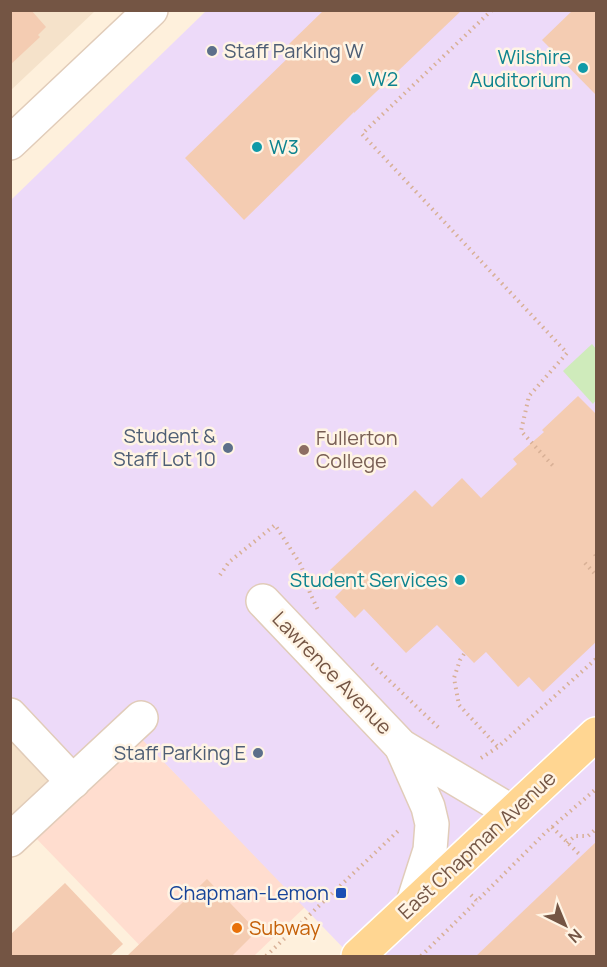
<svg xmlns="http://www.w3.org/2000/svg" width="607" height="967" viewBox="0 0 607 967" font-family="Manrope,sans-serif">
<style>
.residential{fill:#f5e2ca}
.commercial{fill:#ffddcf}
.education{fill:#eddaf9}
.green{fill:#cfebbb}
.building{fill:#f4ccb2}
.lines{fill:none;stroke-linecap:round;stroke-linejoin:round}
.minor-casing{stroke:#e1ccb9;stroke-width:36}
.major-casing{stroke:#fff;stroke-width:36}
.path{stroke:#d8b096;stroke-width:4;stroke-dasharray:1.5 4.5;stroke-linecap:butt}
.minor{stroke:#fff;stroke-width:33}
.major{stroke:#ffd692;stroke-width:33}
.service-dot{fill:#5c6f8a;stroke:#fff4e4;stroke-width:2}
.culture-dot{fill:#0f9aa8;stroke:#fff4e4;stroke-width:2}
.education-dot{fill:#8d6e63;stroke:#fff4e4;stroke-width:2}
.transit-dot{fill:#1a4fb4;stroke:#fff4e4;stroke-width:2}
.food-dot{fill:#e8710a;stroke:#fff4e4;stroke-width:2}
.labels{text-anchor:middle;stroke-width:5;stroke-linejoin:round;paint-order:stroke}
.service-label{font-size:20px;fill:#4e5e75;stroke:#fff4e4;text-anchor:end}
.culture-label{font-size:20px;fill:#0d838f;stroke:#fff4e4;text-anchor:end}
.education-label{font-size:20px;fill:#785e54;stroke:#fff4e4;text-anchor:start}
.street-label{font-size:20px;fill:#745544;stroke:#fff4e4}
.transit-label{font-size:20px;fill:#164399;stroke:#fff4e4;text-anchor:end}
.food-label{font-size:20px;fill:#c56008;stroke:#fff4e4;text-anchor:start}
</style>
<rect width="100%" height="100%" fill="#fef0dc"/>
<!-- residential -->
<g class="residential">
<polygon points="11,11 95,11 11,90"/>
<polygon points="11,727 60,779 11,826"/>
</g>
<!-- commercial -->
<polygon class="commercial" points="135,732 305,907 254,956 150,956 31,833"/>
<!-- education -->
<polygon class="education" points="206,11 596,11 596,956 351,956 135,732 73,766 11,700 11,200"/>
<!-- green -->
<polygon class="green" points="592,344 596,349 596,400 593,404 563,371"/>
<!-- building -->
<g class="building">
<polygon points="10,10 31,10 46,27 38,35 40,37 10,65"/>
<polygon points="324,10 462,10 354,113 354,112 244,220 185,158 295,51 289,44"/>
<polygon points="573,10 597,10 597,96 542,40"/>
<polygon points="578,396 597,415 597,641 543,692 529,677 518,687 486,652 474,663 437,625 406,653 364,609 355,618 335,597 345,587 330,570 415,490 432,507 462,478 481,498 517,464 513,459 544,432 542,430"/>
<polygon points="597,841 597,957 475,957"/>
<polygon points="207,879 257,931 231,957 126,957"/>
<polygon points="65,883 123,944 109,957 10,957 10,935"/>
</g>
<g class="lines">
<!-- minor casing -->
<g class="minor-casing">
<g id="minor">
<polyline points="10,143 151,10"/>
<polyline points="263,601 401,746 512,812"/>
<polyline points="10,715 73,782"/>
<polyline points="401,746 428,807 432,824 430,850 412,906"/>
<polyline points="10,840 141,718"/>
</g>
</g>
<!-- major casing -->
<g class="major-casing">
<polyline id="major" points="358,956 596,734"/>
</g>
<!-- path -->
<g class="path">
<polyline points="492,10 362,134 567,353 529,396 521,431 555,468"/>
<polyline points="595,554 596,556"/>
<polyline points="585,563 596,575"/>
<polyline points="220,575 229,562 275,525 301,565 310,593 318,610"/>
<polyline points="464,654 460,660 454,678 459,705 498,747"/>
<polyline points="372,664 440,729"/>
<polyline points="481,758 498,747 596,659"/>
<polyline points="552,827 581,856"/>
<polyline points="567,843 575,836 588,836 596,829"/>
<polyline points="471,895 477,901 545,833 596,789"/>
<polyline points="266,956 398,831"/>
<polyline points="421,956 477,901"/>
</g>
<!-- minor -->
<use href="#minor" class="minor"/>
<!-- major -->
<use href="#major" class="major"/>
</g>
<!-- markers -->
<g class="service-dot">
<circle cx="212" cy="51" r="6"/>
<circle cx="228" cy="448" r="6"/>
<circle cx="258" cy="753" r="6"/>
</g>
<g class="culture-dot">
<circle cx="583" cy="68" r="6"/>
<circle cx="356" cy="79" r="6"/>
<circle cx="257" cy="147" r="6"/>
<circle cx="460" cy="580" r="6"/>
</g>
<circle class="education-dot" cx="304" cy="450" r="6"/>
<rect class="transit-dot" x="335" y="887" width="12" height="12" rx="3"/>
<circle class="food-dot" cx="237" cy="928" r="6"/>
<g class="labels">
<!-- service labels -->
<g class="service-label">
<text x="224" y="58" text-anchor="start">Staff Parking W</text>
<text x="216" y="443">Student &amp;<tspan x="216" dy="23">Staff Lot 10</tspan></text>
<text x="246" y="760">Staff Parking E</text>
</g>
<!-- culture labels -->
<g class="culture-label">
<text x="571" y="64">Wilshire<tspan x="571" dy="23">Auditorium</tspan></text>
<text x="368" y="86" text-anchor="start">W2</text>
<text x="269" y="154" text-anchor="start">W3</text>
<text x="448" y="587">Student Services</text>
</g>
<!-- education labels -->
<g class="education-label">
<text x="316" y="445">Fullerton<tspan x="316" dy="23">College</tspan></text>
</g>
<!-- street labels -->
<g class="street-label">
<text transform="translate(332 673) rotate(46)" y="7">Lawrence Avenue</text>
<text transform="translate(477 845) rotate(-43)" y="7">East Chapman Avenue</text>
</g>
<!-- transit labels -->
<g class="transit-label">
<text x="329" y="900">Chapman-Lemon</text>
</g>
<!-- food labels -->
<g class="food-label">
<text x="249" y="935">Subway</text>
</g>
</g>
<!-- border -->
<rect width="607" height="967" fill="none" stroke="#745544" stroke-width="24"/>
<!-- north arrow -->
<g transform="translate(565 925) rotate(137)" stroke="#fff4e4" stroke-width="4.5" paint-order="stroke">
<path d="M0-4.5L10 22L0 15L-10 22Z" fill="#745544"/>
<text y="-9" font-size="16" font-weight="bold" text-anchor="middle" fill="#745544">N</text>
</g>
</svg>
